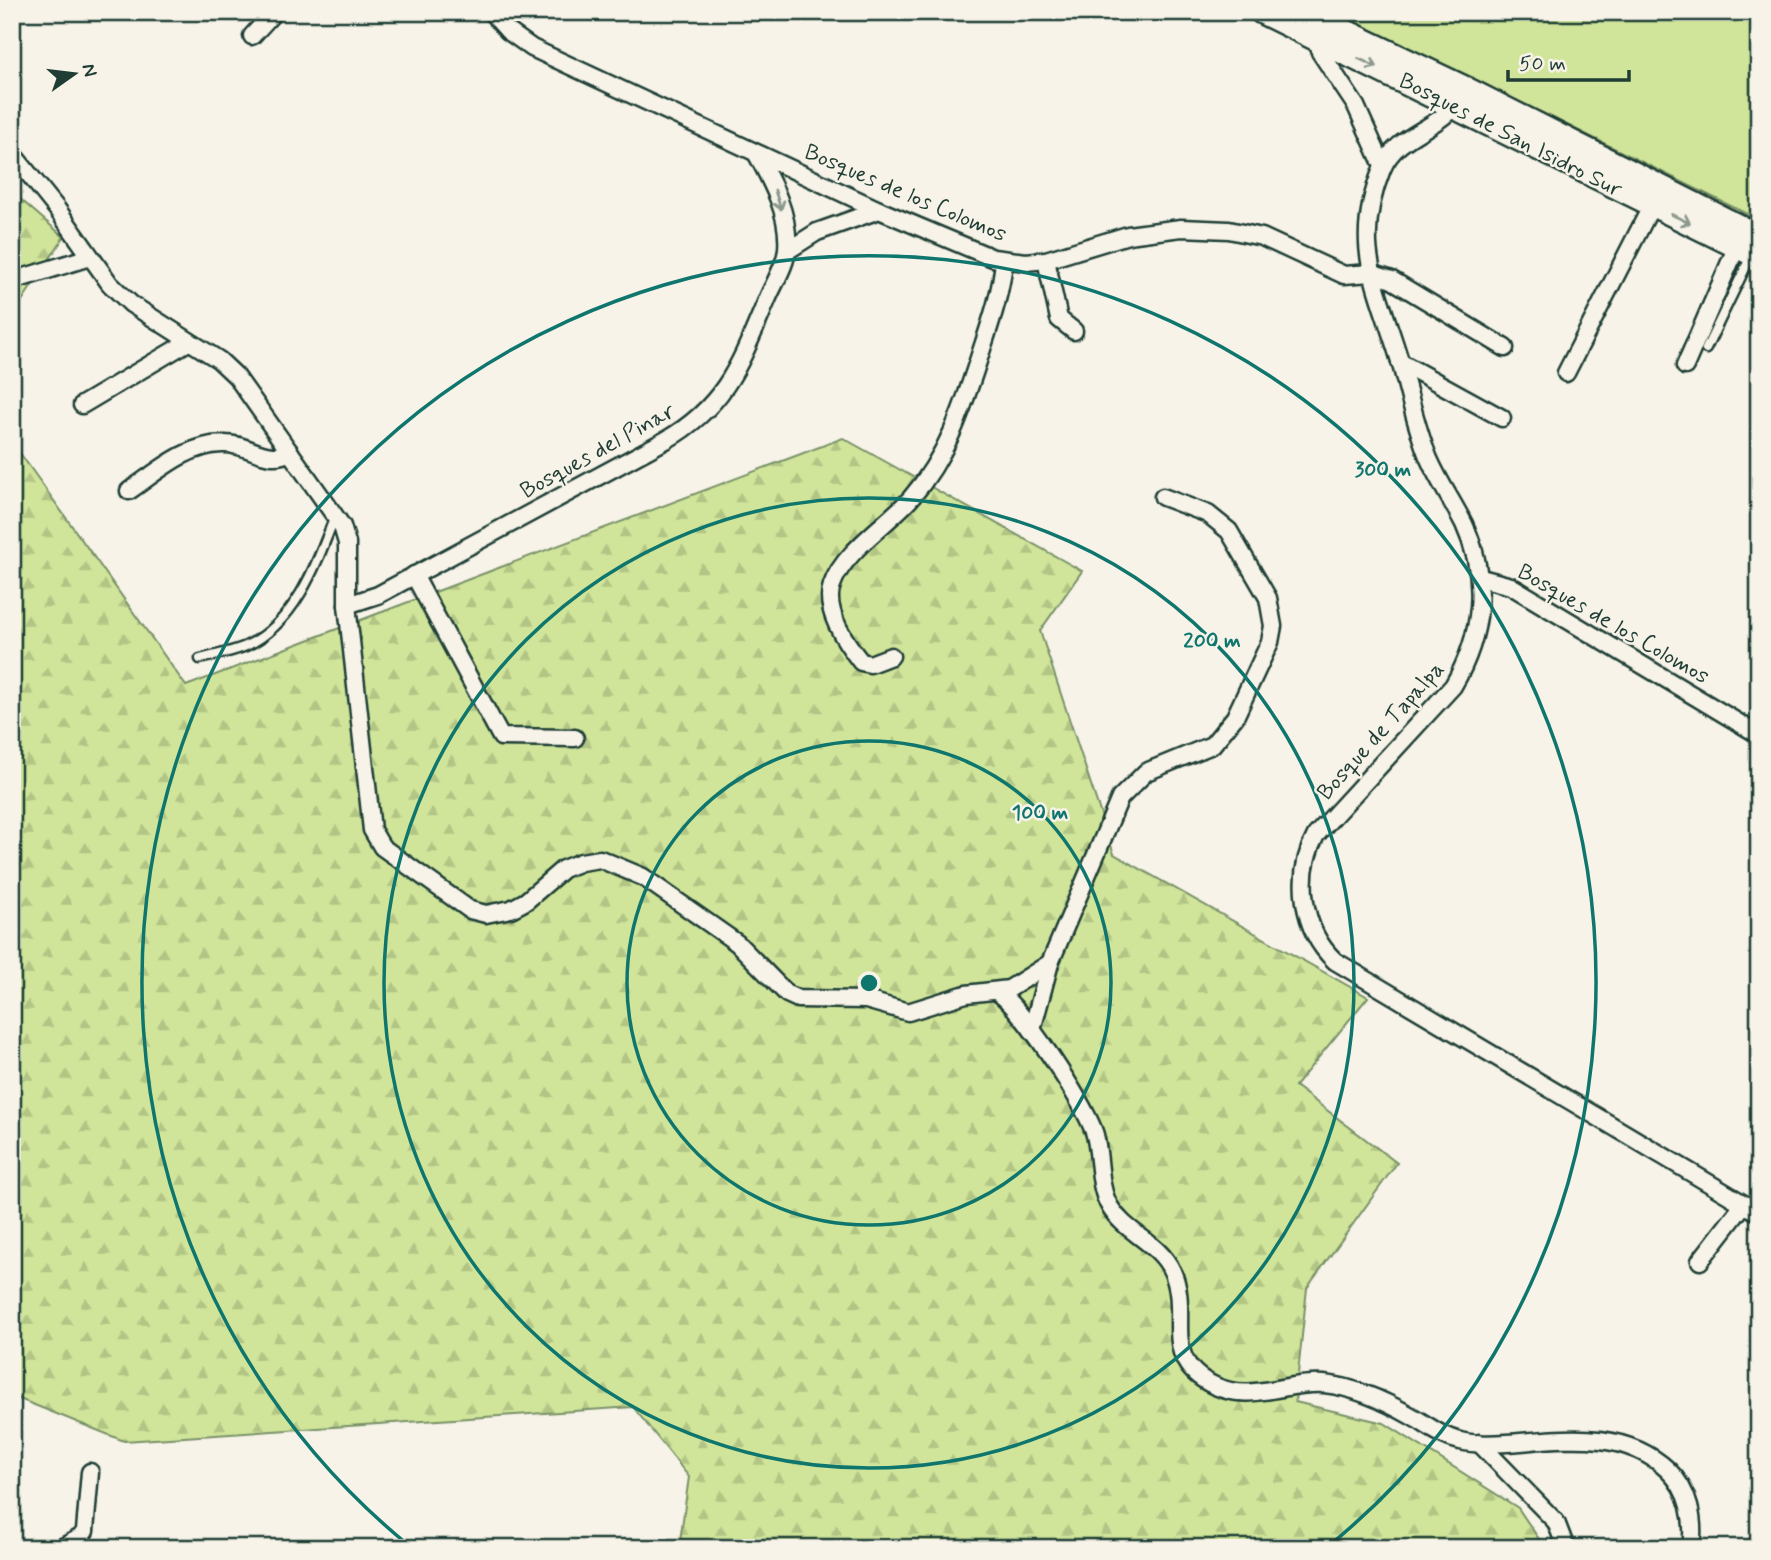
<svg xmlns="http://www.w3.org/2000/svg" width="1771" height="1560" viewBox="0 0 1771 1560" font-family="Mynerve,sans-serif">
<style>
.green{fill:#d0e59a;stroke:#789167;stroke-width:2}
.forest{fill:url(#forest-firs);stroke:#789167;stroke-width:2}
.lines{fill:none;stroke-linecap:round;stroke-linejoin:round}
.service-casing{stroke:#1f3d34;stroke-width:13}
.minor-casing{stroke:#1f3d34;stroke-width:21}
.secondary-casing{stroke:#1f3d34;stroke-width:28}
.service{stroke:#f7f3e8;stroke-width:8}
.minor{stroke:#f7f3e8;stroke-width:16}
.secondary{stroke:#f7f3e8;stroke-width:23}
.oneway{stroke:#8b988e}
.ring{fill:none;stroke:#0f766e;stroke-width:3.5}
.labels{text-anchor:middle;stroke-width:5;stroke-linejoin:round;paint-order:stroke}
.street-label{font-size:23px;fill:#1f3d34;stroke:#f7f3e8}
.centre{fill:#0f766e;stroke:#f7f3e8;stroke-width:3.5}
.ring-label{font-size:21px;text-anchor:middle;font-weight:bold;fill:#0f766e;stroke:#f7f3e8;stroke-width:5;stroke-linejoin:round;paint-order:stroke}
</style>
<defs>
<pattern id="forest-firs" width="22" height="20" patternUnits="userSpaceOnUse" patternTransform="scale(1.75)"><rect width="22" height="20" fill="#d0e59a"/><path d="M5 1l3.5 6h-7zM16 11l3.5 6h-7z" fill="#b2c585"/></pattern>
</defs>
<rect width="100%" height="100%" fill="#f7f3e8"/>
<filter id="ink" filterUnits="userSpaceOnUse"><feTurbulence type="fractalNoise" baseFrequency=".0143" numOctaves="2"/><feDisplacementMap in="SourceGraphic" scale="14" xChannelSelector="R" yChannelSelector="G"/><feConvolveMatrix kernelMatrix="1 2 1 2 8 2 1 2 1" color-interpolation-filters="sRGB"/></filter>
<g filter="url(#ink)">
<!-- green -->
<polygon class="green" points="1348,12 1759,12 1759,220 1549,116 1346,24"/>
<!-- forest -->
<g class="forest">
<polygon points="12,192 64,237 12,316"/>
<polygon points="843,438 1082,571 1040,631 1114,854 1368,997 1295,1086 1397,1163 1307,1288 1295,1402 1384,1423 1518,1508 1545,1548 679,1548 689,1477 633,1407 124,1441 12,1396 12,442 186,686"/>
</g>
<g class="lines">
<!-- service casing -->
<g class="service-casing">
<g id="service">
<polyline points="1706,349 1752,254"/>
<path d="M200,659C215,655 232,652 246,646C296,623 317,563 335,516"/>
</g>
</g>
<!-- minor casing -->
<g class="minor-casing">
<g id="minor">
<polyline points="491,12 508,31 532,48 879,210 993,258 1026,262 1046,260 1128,235 1181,228 1229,230 1262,237 1344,275 1371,273 1392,280 1505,348"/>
<polyline points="1319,35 1320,52 1356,106 1383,166"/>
<polyline points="252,36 274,12"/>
<path d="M1459,99C1441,130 1397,132 1382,169C1351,246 1377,285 1399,358C1409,391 1415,426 1429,459C1439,482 1453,502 1464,524C1489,578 1483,635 1453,686L1316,835C1294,875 1302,930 1335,961L1759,1213"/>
<polyline points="12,153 57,209 110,284 131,304 219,360 236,376 342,526 347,543 347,605 372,830 382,847 470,910 486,914 511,909 526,901 563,869 581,862 600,859 643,877 737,943 787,994 798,999 866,1000 908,1012 966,994 1009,989 1050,963"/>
<polyline points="787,251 817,232 879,210"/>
<polyline points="1046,260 1059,319 1074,331"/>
<polyline points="12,281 90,257"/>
<polyline points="1400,362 1502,418"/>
<polyline points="1685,366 1737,246"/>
<polyline points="1566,373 1652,205"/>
<polyline points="82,405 188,342"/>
<path d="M129,491C157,472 186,445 222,444C247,442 266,465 290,452"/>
<polyline points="414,575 501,737 575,738"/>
<polyline points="1481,578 1511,586 1759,735"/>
<path d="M347,605L378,595L666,440C727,405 741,361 767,300C773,285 786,265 787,249C790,215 772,182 756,153"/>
<path d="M891,656L870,664L861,662C846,643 823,610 832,585C843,552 888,524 911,498C948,455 963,407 980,355C990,324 1001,294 1004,261"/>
<path d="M997,992C1022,1007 1087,1107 1095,1135C1101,1158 1098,1187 1110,1207C1125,1233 1159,1242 1172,1271C1192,1315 1157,1359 1215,1386C1252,1403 1287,1381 1324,1384C1355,1387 1387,1402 1413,1417C1429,1426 1442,1437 1460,1441C1474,1445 1492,1444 1507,1443C1563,1439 1623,1428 1668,1470C1689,1490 1695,1520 1691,1548"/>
<polyline points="1032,1030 1050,963 1120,798 1146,772 1212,745 1235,717 1270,642 1273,626 1268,598 1229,531 1208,514 1163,497"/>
<polyline points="1700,1261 1744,1204"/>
<polyline points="1479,1443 1556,1522 1566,1548"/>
<polyline points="61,1548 81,1537 85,1531 90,1472"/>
</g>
</g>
<!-- secondary casing -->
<g class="secondary-casing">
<g id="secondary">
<polyline points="1262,12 1759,257"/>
<polyline points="1304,12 1466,89 1759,237"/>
</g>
</g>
<!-- service -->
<use href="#service" class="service"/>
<!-- minor -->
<use href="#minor" class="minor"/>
<!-- secondary -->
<use href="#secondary" class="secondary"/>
</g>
<!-- one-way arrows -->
<defs><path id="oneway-shaft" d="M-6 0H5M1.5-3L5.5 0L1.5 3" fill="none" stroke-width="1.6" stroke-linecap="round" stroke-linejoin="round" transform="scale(1.75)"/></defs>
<g class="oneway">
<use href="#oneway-shaft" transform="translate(1368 63) rotate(26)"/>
<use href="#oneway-shaft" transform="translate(778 200) rotate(72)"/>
<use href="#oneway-shaft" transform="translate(1681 219) rotate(26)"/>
</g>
</g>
<!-- distance rings -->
<g class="ring">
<circle cx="869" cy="983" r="242"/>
<circle cx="869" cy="983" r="485"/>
<path d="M407 1544A727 727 0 1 1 1331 1544"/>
</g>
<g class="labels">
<!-- street labels -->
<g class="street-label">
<text transform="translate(1511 134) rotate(27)" y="8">Bosques de San Isidro Sur</text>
<text transform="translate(906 192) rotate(23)" y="8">Bosques de los Colomos</text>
<text transform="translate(597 450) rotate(-29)" y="8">Bosques del Pinar</text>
<text transform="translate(1614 623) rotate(30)" y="8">Bosques de los Colomos</text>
<text transform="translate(1380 730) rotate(-48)" y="8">Bosque de Tapalpa</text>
</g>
</g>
<circle cx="869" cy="983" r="10" class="centre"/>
<g class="ring-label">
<text x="1383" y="476">300 m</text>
<text x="1212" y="647">200 m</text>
<text x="1040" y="819">100 m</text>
</g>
<!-- margin -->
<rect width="1771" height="1560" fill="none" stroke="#f7f3e8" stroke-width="42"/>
<rect x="21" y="21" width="1729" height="1518" fill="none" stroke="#1f3d34" stroke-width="2.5" filter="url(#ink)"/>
<!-- north arrow -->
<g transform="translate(74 74) rotate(76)" stroke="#f7f3e8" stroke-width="5" paint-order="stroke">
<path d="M0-5L12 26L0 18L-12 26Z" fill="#1f3d34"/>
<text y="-10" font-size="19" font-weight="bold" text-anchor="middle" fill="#1f3d34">N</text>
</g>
<!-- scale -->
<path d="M1508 70v10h121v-10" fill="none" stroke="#1f3d34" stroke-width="3.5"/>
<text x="1519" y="70" font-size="21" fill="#1f3d34" stroke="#f7f3e8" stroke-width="5" paint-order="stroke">50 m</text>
</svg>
